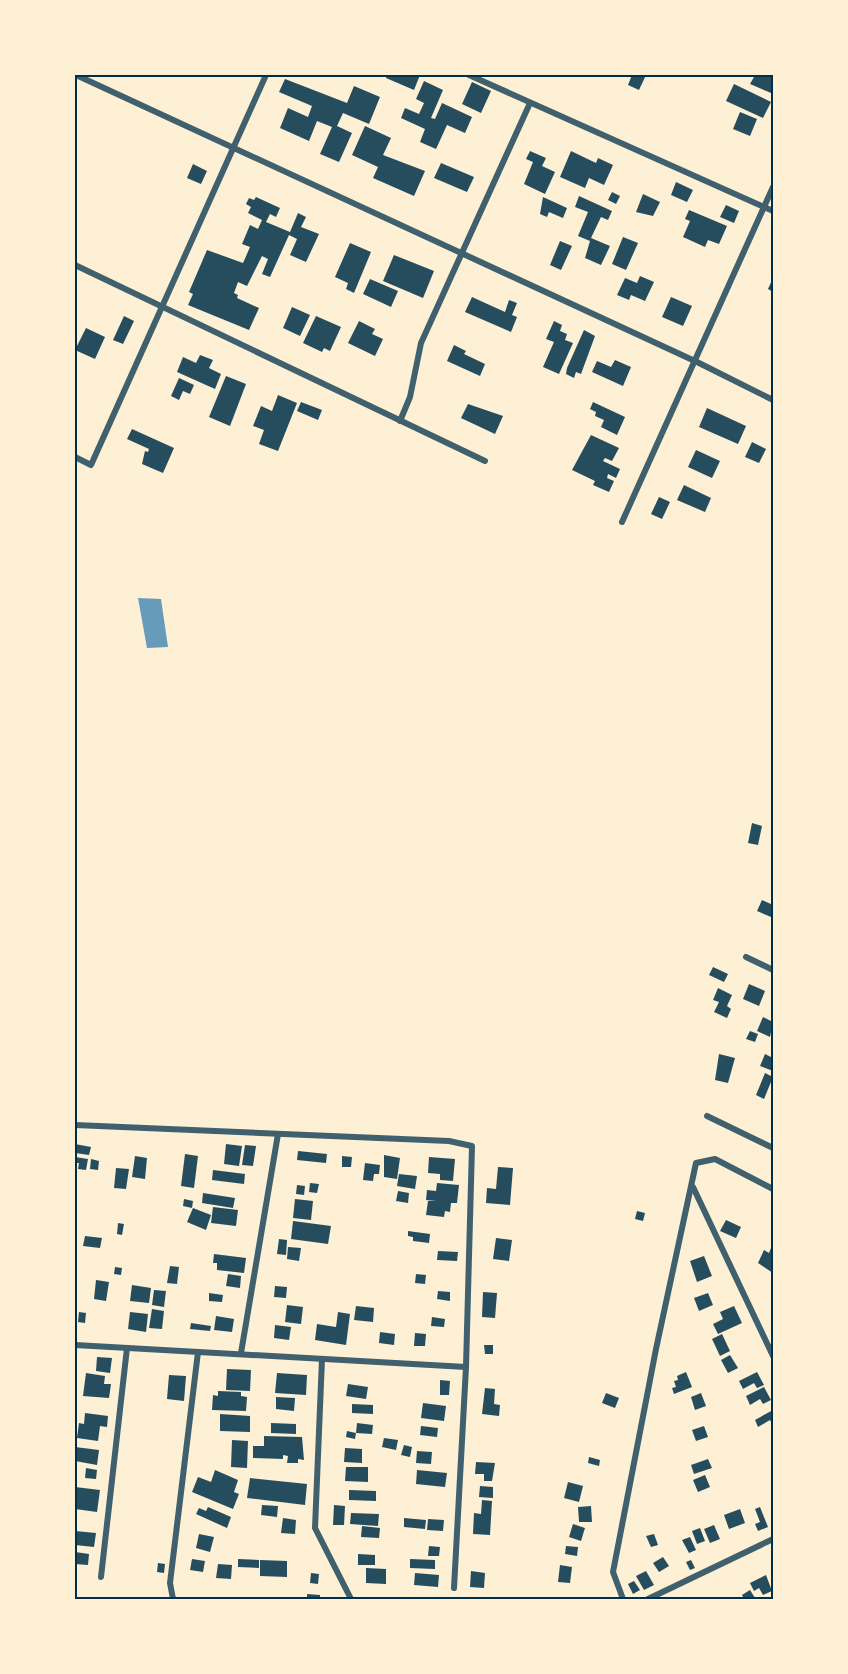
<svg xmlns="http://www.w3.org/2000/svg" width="848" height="1674" viewBox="0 0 848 1674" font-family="Commissioner,sans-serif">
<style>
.water{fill:#669bbc}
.building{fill:#264d5e}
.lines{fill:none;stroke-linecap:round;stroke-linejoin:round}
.minor{stroke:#3f606c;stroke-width:6}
.neatline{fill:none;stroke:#003049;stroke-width:2}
</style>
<rect width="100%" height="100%" fill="#fdf0d5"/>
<!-- water -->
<polygon class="water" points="138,598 161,599 168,647 147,648"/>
<!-- building -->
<g class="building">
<polygon points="387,75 420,75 414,90 386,78"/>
<polygon points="632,75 646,75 639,90 628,85"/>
<polygon points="750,75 773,75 771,93 750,84 754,77"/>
<polygon points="285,79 347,103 354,86 380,97 369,124 343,113 337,126 352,133 339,162 320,154 332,127 317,121 309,141 280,128 288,108 308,117 312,106 279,92"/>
<polygon points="424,81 443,90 431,118 435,119 442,103 472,117 465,133 447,125 436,149 420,142 425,129 401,118 405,108 419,114 424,103 416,99"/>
<polygon points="472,82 491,91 481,113 462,104"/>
<polygon points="734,84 771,102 763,118 726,101"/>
<polygon points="740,112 757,119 750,136 733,129"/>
<polygon points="365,126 391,138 383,155 425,171 414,196 373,178 378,167 352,155"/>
<polygon points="530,151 546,158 542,166 555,172 545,194 524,184 533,162 526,159"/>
<polygon points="571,151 596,163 598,158 613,165 604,185 589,178 585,188 560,177"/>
<polygon points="441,163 474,177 467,192 434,178"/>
<polygon points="193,164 207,171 201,184 187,178"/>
<polygon points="676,182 693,190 687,202 671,195"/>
<polygon points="612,192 620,196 616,204 608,200"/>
<polygon points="643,194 660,202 653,216 636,212"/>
<polygon points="579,196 612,211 608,220 601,217 591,238 610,246 601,265 585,258 590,241 578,236 588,212 575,207"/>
<polygon points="256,197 280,208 276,217 270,214 266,222 290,232 298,213 306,217 301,227 319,234 306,262 290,255 297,239 289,235 270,277 262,274 268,259 262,256 247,286 238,282 234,293 238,295 237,298 259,308 249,330 188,305 193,294 189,292 207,250 243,263 250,247 242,244 250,225 258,229 262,220 248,213 251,207 246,204 249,198 254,200"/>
<polygon points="543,197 567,208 563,218 549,212 547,217 540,214"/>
<polygon points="726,205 739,211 734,223 720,217"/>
<polygon points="689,210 727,226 719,244 708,240 705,247 683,237 690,221 685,219"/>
<polygon points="623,237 638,243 626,270 612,264"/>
<polygon points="560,241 572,246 561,270 550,265"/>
<polygon points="350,243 371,252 354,293 346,289 348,283 335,277"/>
<polygon points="394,255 434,271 423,298 383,281"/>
<polygon points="640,276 654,282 645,301 631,295 629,300 617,295 625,278 637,283"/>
<polygon points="773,278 773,292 768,289"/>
<polygon points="370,279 398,291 391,307 363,294"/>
<polygon points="472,297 505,312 509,300 517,303 512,315 517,317 511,332 465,312"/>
<polygon points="671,297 692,306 683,326 662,317"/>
<polygon points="292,307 310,315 300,336 283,328"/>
<polygon points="124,316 134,321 123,344 113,340"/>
<polygon points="316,316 341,327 330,351 324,348 322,352 303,343"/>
<polygon points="359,321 375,329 372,334 383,339 375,356 348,343"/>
<polygon points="554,321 562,325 560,331 567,334 565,340 573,343 559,374 543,367 554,342 546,339"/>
<polygon points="86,328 105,337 95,359 75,350"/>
<polygon points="584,330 595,336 581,374 576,372 574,378 566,374 567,368"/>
<polygon points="454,345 466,351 464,354 485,364 480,376 447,361"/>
<polygon points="200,355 213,360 209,368 221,374 215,389 177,372 183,357 196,363"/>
<polygon points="615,360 631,367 623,386 592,372 597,361 611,367"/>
<polygon points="226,376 246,384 230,426 209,417"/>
<polygon points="179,378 194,385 190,394 183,391 179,400 171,396"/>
<polygon points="278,395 297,403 278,451 259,444 264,430 253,426 261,406 272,411"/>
<polygon points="301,402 322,410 318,420 297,411"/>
<polygon points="593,402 625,417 617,435 601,427 604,420 595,416 596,412 590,409"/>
<polygon points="468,404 503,416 495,434 461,418"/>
<polygon points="707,408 746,426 738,444 699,427"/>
<polygon points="132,429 174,448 163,473 142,464 145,451 148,452 149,449 127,439"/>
<polygon points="591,435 619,448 612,461 605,458 603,461 620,469 616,478 608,474 607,478 614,481 609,492 593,485 595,481 572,470"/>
<polygon points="752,442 766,449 759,463 745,457"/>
<polygon points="696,450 720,461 712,478 688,467"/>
<polygon points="684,485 711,498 705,512 677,500"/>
<polygon points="659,497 670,502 662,519 651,514"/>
<polygon points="752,823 762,826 758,845 748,843"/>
<polygon points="762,900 773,905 771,917 757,911"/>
<polygon points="713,967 728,974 724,982 709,975"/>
<polygon points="749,984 765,991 759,1006 743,999"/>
<polygon points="718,988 732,995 727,1006 731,1009 727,1018 714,1012 719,1002 713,1000"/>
<polygon points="763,1017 773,1022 770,1037 757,1031"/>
<polygon points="750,1031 758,1034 755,1042 746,1039"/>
<polygon points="719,1054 735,1058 728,1083 715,1080"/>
<polygon points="765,1054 773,1058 773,1071 760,1066"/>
<polygon points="765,1073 773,1077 764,1099 756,1095"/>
<polygon points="75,1144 91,1147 89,1155 75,1153"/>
<polygon points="226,1144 242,1146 239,1166 224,1164"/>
<polygon points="245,1145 256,1146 253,1166 242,1165"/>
<polygon points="298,1151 327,1154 326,1163 297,1160"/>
<polygon points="185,1154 198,1156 194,1188 181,1186"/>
<polygon points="384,1155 400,1158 397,1179 384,1177"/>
<polygon points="135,1156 147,1158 145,1179 132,1177"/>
<polygon points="342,1156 352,1157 351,1167 342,1167"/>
<polygon points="75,1157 88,1159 86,1170 78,1169 79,1163 75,1163"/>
<polygon points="429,1157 455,1159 453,1181 440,1180 440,1174 428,1173"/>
<polygon points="91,1159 99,1161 98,1170 90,1169"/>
<polygon points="365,1163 380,1165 379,1174 374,1174 373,1181 363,1180"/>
<polygon points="498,1167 513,1168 510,1205 486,1203 487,1188 496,1189"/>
<polygon points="116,1168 129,1169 126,1189 114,1188"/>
<polygon points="213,1170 245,1174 244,1184 212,1180"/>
<polygon points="399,1174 417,1176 415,1189 397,1186"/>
<polygon points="310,1183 319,1184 317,1193 309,1192"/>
<polygon points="437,1183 459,1185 457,1203 451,1203 450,1212 445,1211 444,1217 426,1215 428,1201 436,1201 426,1200 427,1190 436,1191"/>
<polygon points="297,1185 305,1186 304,1195 296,1194"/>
<polygon points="398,1191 409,1193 408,1203 396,1201"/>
<polygon points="203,1193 235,1198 233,1208 202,1203"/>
<polygon points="184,1199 193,1201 192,1208 183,1206"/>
<polygon points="295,1199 313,1201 311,1220 293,1218"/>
<polygon points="213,1207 238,1210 236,1226 211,1223"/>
<polygon points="193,1208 211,1215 206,1230 187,1222"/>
<polygon points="637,1211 645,1213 643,1221 635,1219"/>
<polygon points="726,1220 741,1227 736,1238 720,1231"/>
<polygon points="293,1221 331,1226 328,1244 291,1239"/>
<polygon points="118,1223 124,1224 122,1235 117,1234"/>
<polygon points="408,1231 430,1234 429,1243 413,1241 413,1237 408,1236"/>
<polygon points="85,1236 102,1238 100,1248 83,1246"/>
<polygon points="496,1238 512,1240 509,1261 493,1259"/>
<polygon points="279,1239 287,1240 286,1255 277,1254"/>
<polygon points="773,1243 773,1273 758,1263 764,1250 769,1253"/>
<polygon points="288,1247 301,1248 299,1261 287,1259"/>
<polygon points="438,1251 458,1252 457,1261 437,1260"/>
<polygon points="214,1254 246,1258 244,1273 217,1270 217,1263 213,1263"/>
<polygon points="704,1256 712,1276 697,1282 690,1261"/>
<polygon points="170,1266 179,1267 177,1284 167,1283"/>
<polygon points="115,1267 122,1268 121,1275 114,1274"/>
<polygon points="228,1274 241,1276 240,1288 226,1286"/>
<polygon points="416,1274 426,1275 425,1284 415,1283"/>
<polygon points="96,1280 109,1282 106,1301 94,1299"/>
<polygon points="132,1285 151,1288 149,1303 130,1301"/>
<polygon points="275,1286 287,1287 286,1298 274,1297"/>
<polygon points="154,1290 166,1291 164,1307 152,1305"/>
<polygon points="438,1291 450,1292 450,1301 437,1299"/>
<polygon points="483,1292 497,1293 495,1318 482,1317"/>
<polygon points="209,1293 223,1295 222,1302 209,1301"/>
<polygon points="708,1293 713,1305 699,1311 694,1298"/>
<polygon points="287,1305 303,1307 301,1324 285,1322"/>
<polygon points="356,1306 374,1308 373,1322 354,1320"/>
<polygon points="734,1306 742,1323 718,1334 713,1324 723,1319 720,1312"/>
<polygon points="152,1309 164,1311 162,1329 149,1328"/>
<polygon points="79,1312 86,1313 85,1323 78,1322"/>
<polygon points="130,1312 148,1314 146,1332 128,1329"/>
<polygon points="338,1312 350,1314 346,1345 315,1340 317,1324 336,1327"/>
<polygon points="216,1316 234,1319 232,1332 214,1330"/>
<polygon points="432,1317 445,1319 444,1327 431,1326"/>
<polygon points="191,1323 211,1326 210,1331 190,1329"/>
<polygon points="275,1325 291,1327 289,1340 274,1338"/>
<polygon points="380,1332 395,1334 394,1345 379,1343"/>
<polygon points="415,1333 426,1334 425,1346 414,1346"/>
<polygon points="722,1334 730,1351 720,1356 712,1339"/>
<polygon points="484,1345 493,1345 493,1354 485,1354"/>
<polygon points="730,1355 738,1368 728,1373 721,1360"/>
<polygon points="97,1357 112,1358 110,1373 96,1371"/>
<polygon points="227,1369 251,1370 250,1391 226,1390"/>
<polygon points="686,1372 692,1387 674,1394 672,1388 676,1387 674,1381 678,1380 677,1376"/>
<polygon points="757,1372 764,1385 757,1388 754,1383 743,1389 739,1381"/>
<polygon points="86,1373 105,1376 104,1384 111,1384 109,1398 83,1396"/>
<polygon points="277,1373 307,1375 306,1395 275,1393"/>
<polygon points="169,1375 186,1376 184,1401 167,1399"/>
<polygon points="440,1380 450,1381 449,1395 440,1395"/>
<polygon points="348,1384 368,1387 366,1399 346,1396"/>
<polygon points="764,1387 771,1400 763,1404 760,1399 750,1405 746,1396"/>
<polygon points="485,1388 495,1389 494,1404 500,1405 499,1416 482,1414"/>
<polygon points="218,1391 241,1392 241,1396 247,1397 246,1411 212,1410 213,1395 218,1396"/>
<polygon points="606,1393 619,1398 615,1408 602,1403"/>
<polygon points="701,1393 706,1406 695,1410 691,1397"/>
<polygon points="276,1397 295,1398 294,1411 276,1409"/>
<polygon points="423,1403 446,1406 444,1421 421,1418"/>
<polygon points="352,1404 373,1405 373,1414 352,1413"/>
<polygon points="773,1410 773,1426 770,1420 758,1427 755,1420"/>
<polygon points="85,1413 108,1416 107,1427 100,1426 98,1441 77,1438 79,1423 84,1424"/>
<polygon points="220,1414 250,1416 250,1432 220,1431"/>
<polygon points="271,1423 296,1424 296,1434 271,1433"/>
<polygon points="357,1423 373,1425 372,1434 356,1433"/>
<polygon points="421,1426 438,1428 437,1437 420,1435"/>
<polygon points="704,1426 708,1437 696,1441 692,1430"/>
<polygon points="347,1431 356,1433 355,1439 346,1437"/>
<polygon points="264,1436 302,1437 304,1460 298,1459 298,1463 287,1463 288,1456 283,1455 283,1459 253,1458 253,1446 264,1446"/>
<polygon points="384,1438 398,1440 396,1450 382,1447"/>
<polygon points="232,1440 248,1441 247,1468 231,1467"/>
<polygon points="404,1445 412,1447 410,1457 401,1455"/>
<polygon points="75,1447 99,1450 97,1465 75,1461"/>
<polygon points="345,1448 362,1449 362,1463 344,1462"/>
<polygon points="417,1451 432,1452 431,1464 416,1463"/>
<polygon points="589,1457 600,1460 599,1466 588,1463"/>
<polygon points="708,1459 712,1468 694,1474 691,1465"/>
<polygon points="476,1462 495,1463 492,1481 484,1481 484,1474 475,1474"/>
<polygon points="346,1467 368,1467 368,1482 345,1481"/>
<polygon points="86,1468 97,1470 96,1479 85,1478"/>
<polygon points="215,1470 238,1480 234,1492 239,1494 233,1509 192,1492 198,1477 211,1482"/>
<polygon points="417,1470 447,1473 445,1487 416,1484"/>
<polygon points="705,1475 710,1487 698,1492 693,1480"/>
<polygon points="250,1478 307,1484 305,1505 247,1498"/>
<polygon points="568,1482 583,1486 579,1502 564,1498"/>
<polygon points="480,1486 493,1487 493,1498 479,1497"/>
<polygon points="75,1487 100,1490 97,1512 75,1509"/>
<polygon points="349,1490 376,1491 376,1501 349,1500"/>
<polygon points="482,1500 492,1501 490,1535 473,1534 474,1513 481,1514"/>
<polygon points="262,1505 278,1506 277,1517 261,1515"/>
<polygon points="334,1505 345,1506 344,1525 333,1525"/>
<polygon points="591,1506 592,1522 579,1522 578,1507"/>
<polygon points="208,1507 231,1517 227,1528 196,1514 199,1508 206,1511"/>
<polygon points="760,1507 768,1527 758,1531 755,1524 760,1522 755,1509"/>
<polygon points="740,1509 745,1523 729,1529 724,1515"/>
<polygon points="351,1513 379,1514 378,1526 350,1524"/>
<polygon points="283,1518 296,1520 295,1534 281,1533"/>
<polygon points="404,1518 426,1520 425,1529 404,1527"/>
<polygon points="428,1519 444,1520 443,1531 427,1530"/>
<polygon points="573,1524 585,1528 581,1541 569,1537"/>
<polygon points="714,1525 720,1539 710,1543 704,1529"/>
<polygon points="362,1526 380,1528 379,1538 361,1537"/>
<polygon points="700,1528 705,1541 697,1544 692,1531"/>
<polygon points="75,1531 96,1533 94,1547 75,1545"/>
<polygon points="199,1534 214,1537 210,1552 196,1548"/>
<polygon points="654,1534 658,1545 651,1547 646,1536"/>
<polygon points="690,1537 696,1550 689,1553 682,1540"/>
<polygon points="429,1546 440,1547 439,1556 428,1556"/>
<polygon points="566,1546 578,1547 577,1556 565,1554"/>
<polygon points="75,1552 89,1554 88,1565 75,1564"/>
<polygon points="358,1554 375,1555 375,1565 358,1565"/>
<polygon points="663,1557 669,1566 659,1572 653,1563"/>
<polygon points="192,1559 205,1561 203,1572 190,1570"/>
<polygon points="238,1559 259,1560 259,1568 238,1567"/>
<polygon points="410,1559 435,1560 435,1569 410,1568"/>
<polygon points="260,1560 287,1561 287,1577 260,1576"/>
<polygon points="691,1560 695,1568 690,1570 686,1562"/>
<polygon points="158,1563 165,1564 164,1573 157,1572"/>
<polygon points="218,1564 232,1565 231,1579 216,1578"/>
<polygon points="560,1565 572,1567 570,1583 558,1582"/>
<polygon points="366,1568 386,1569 386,1584 366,1583"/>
<polygon points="471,1571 485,1573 484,1588 470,1587"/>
<polygon points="646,1571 654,1585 644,1590 636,1576"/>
<polygon points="311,1573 319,1574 318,1584 310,1583"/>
<polygon points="415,1573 439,1575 438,1587 414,1585"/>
<polygon points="766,1575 772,1591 763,1595 759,1588 754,1591 750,1583"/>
<polygon points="634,1581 640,1590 633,1594 628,1584"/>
<polygon points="750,1590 755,1598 744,1599 742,1595"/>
<polygon points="307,1594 320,1595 320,1599 307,1599"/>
</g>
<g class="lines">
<!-- minor -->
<g class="minor">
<polyline points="76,75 697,362 773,400"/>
<polyline points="469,75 773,211"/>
<polyline points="75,265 485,461"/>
<polyline points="400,421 410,397 421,343 530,103"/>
<polyline points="75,457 91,465 266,75"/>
<polyline points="622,522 773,187"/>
<polyline points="746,957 773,970"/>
<polyline points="707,1116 773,1148"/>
<polyline points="75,1125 449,1141 472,1146 466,1367 454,1588"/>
<polyline points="693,1187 773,1356"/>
<polyline points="75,1345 466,1367"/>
<polyline points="241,1353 278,1134"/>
<polyline points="322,1359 315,1528 351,1599"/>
<polyline points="101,1577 127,1348"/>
<polyline points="173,1599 170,1583 198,1352"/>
<polyline points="623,1599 613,1572 656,1349 696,1163 715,1159 773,1189"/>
<polyline points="648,1599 773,1539"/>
</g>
</g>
<!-- border -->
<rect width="848" height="1674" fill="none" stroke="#fdf0d5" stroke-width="153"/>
<rect x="76" y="76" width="696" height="1522" class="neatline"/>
</svg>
